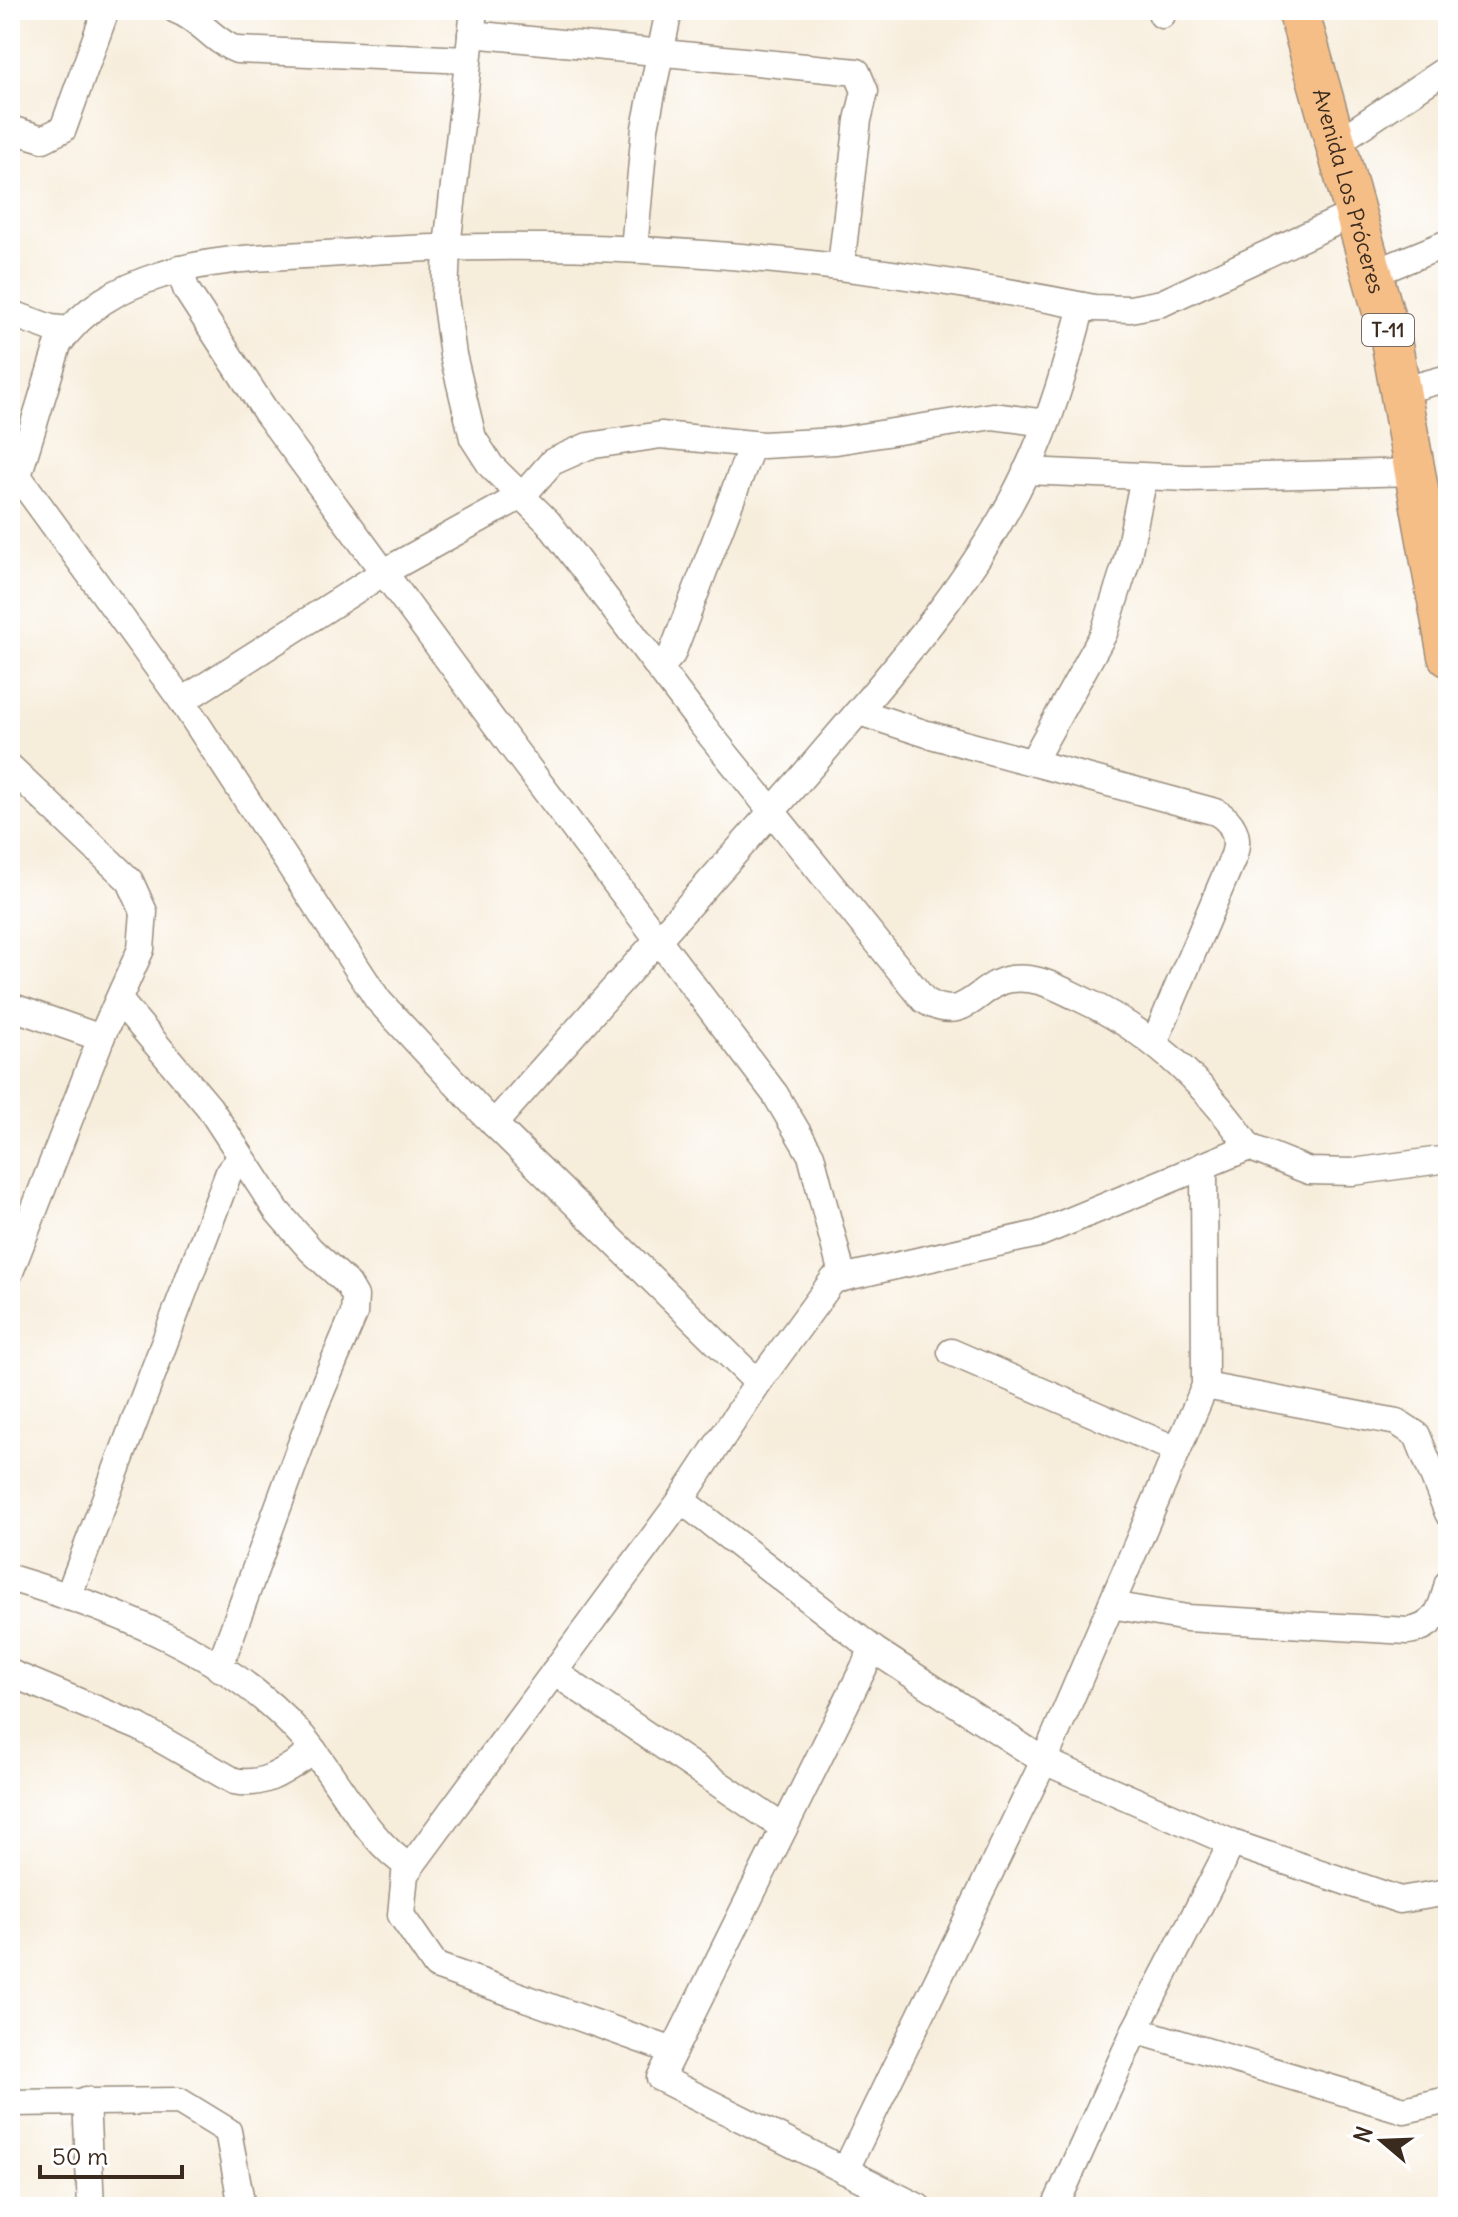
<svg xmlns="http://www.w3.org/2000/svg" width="1458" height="2217" viewBox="0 0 1458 2217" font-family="Delius,sans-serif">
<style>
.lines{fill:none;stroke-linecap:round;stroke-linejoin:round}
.minor-casing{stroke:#998c7c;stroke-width:29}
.highway-casing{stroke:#998c7c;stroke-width:43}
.minor{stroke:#fff;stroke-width:26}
.highway{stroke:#f6be87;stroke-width:40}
.labels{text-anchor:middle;stroke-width:6;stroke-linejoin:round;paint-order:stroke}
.shield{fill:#fff;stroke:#766a62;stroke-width:2}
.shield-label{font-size:20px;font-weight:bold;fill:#3b2a1e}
.street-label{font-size:22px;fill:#3b2a1e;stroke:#fff}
</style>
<rect width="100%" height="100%" fill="#fff"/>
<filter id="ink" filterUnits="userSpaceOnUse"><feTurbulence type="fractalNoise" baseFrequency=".0125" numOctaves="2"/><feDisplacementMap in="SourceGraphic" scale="16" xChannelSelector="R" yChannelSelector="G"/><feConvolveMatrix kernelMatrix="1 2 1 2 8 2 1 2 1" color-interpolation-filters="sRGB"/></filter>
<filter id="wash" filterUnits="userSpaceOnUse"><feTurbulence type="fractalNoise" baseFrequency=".006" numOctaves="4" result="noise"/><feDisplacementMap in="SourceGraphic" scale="32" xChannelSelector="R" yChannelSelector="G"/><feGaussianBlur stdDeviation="1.8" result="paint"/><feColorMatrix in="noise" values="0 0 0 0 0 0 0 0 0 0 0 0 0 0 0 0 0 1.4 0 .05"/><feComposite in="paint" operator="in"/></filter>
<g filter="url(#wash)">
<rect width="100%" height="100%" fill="#f7eddb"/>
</g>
<g filter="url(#ink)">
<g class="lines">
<!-- minor casing -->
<g class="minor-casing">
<g id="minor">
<path d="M176,10C201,19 212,41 237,50L468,60"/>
<path d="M474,10L447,247L445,297L453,355L473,438L491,466L548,522L699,721L924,1000C966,1027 977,984 1011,979C1036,976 1054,986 1075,996C1148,1029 1204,1081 1249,1147"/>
<polyline points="1160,10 1162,15"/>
<polyline points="471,34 857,72 865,91 858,120 841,266"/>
<polyline points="10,129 43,139 63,129 106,10"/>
<polyline points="1336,143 1448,68"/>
<path d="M1355,213L1162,303L1130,309L1094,308C847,259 593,234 341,253C282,257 217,256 161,275C119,288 83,308 58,345L18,476L182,701L378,1000L482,1112L758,1383L681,1500L873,1649L1044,1761L1232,1843L1400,1900L1448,1892"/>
<polyline points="634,249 645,128 669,10"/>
<polyline points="179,269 187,291 266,412 513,748 775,1094 811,1155 843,1278"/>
<polyline points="1372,274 1448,243"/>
<polyline points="10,313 51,328 69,330"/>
<polyline points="1400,391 1448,378"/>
<polyline points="1026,471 1188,478 1415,472"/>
<polyline points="659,669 672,654 752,445"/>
<polyline points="182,701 384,572 523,495 552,462 588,446 661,435 763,445 836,441 993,416 1046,423"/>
<path d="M859,712L927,734L1216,812C1233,821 1240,836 1234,855L1154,1043"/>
<polyline points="1033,761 1104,633 1127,560 1144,477"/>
<polyline points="10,767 130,881 144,912 141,949 101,1038 10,1272"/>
<polyline points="119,1000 209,1107 277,1211 311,1250 348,1284 355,1296 354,1314 315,1406 219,1668"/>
<polyline points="10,1006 101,1038"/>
<path d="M494,1124C601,1002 710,883 816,761C892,672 976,579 1026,472C1051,420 1067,362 1082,306"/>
<polyline points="951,1352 1177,1450"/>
<polyline points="758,1383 833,1280 1038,1234 1249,1147 1309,1171 1353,1172 1448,1159"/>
<polyline points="1205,1386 1397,1422 1417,1435 1448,1513"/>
<path d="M10,1578C114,1609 229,1653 302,1736C336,1775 368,1843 410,1867"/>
<polyline points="68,1597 229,1172 241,1158"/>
<path d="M1111,1605L1187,1618L1408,1631C1437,1627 1442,1608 1448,1583"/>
<polyline points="873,1649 660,2078 918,2207"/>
<polyline points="554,1672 784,1828"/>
<path d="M10,1673L139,1727L234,1781C266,1788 289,1767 314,1751"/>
<polyline points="1135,2030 1404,2110 1448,2100"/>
<polyline points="673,2051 436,1966 401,1915 405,1874 681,1500"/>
<polyline points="86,2100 91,2207"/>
<polyline points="10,2103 179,2101 228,2131 242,2207"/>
<polyline points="845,2171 1044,1761 1205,1386 1204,1165"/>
<polyline points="1055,2207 1135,2030 1232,1843"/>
</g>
</g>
<!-- highway casing -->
<g class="highway-casing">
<g id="highway">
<path id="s1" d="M1298,10L1391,340L1448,656"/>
</g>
</g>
<!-- minor -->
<use href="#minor" class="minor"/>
<!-- highway -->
<use href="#highway" class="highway"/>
</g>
</g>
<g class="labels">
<!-- shield labels -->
<rect class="shield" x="1362" y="314" width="52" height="32" rx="6"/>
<g class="shield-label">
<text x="1388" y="337">T-11</text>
</g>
<!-- street labels -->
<g class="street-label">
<text dy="8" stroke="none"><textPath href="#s1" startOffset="188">Avenida Los Próceres</textPath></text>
</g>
</g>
<!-- margin -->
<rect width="1458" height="2217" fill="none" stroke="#fff" stroke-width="40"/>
<!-- north arrow -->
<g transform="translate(1382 2141) rotate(289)" stroke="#ffffff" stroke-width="6" paint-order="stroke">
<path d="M0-6L14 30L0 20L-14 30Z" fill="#3b2a1e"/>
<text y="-12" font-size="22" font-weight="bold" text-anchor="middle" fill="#3b2a1e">N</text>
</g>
<!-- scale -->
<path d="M40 2165v12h142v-12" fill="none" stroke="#3b2a1e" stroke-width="4"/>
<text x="52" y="2165" font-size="24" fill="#3b2a1e" stroke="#ffffff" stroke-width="6" paint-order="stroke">50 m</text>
</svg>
